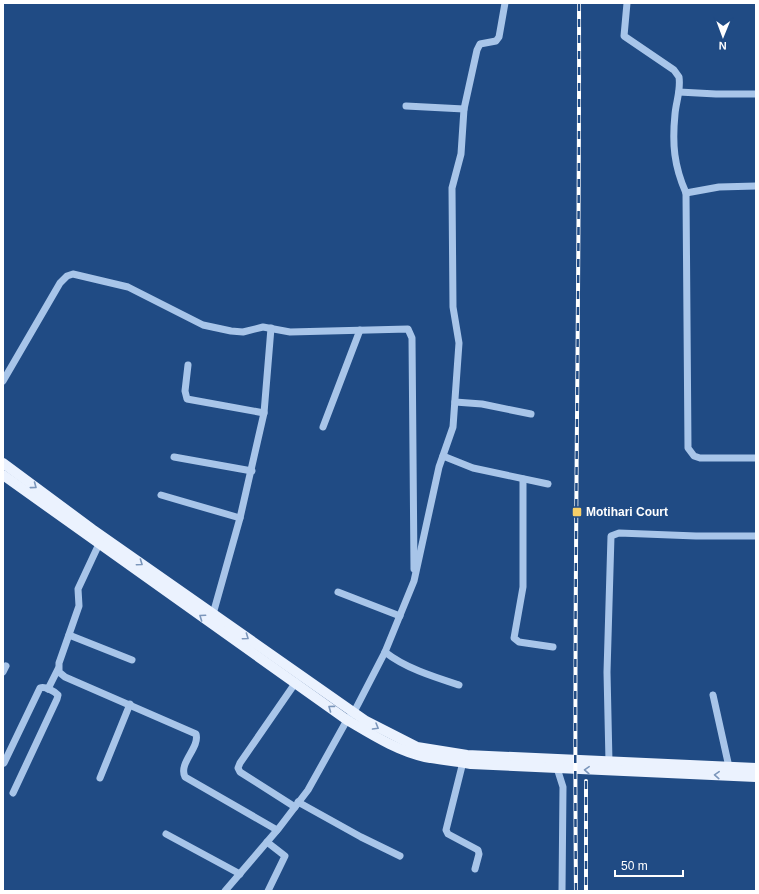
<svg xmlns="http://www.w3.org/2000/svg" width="759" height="894" viewBox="0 0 759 894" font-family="Helvetica,sans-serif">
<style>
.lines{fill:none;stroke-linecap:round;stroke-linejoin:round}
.minor{stroke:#a8c5e9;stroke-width:7}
.major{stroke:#ebf2fe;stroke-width:10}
.rail-casing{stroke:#fff;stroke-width:4}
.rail{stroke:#204b84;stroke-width:2.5;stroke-dasharray:8;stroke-linecap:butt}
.oneway{stroke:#7b96bb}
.poi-dot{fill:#f7cf68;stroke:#204b84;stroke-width:1.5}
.labels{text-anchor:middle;stroke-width:3.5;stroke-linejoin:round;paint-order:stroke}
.poi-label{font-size:12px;font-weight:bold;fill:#fff;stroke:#204b84;text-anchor:start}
</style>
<rect width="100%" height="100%" fill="#204b84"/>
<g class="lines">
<!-- minor -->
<g class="minor">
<path d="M627,3L624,36L674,70L679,77C681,90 676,102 675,114C672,144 674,166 686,193"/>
<polyline points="679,92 716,94 756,94"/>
<polyline points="406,106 464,109"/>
<polyline points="756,186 719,187 686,193 688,448 694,456 700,458 756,458"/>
<polyline points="188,365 185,391 187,399 264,413"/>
<polyline points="3,381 60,283 67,276 73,274 128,287 203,325 231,331 243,332 263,327 290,332 408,329 412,338 414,569"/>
<polyline points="455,402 482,404 531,414"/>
<polyline points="323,427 360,330"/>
<polyline points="443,456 473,468 548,484"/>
<polyline points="174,457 252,471"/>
<polyline points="523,479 523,587 514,638 519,642 553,647"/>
<polyline points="161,495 240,518"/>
<path d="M99,544L78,589L79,606L59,663V672L65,677L196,734C200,748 178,763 185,777L277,830"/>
<polyline points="338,592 400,616"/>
<polyline points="213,614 240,518 264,413 271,328"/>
<polyline points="69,635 132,660"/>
<path d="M385,652C405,668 434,677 459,685"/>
<polyline points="3,672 6,666"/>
<polyline points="48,689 58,669"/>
<polyline points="713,695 729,767"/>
<polyline points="463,762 446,830 448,834 478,850 479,854 475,869"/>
<polyline points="609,762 607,672 611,536 619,533 696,536 756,536"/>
<path d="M4,763L40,688C45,686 54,691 58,695L57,699L13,793"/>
<polyline points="557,768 563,787 562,891"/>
<polyline points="100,778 130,704"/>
<polyline points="298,802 361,837 400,856"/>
<polyline points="295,807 240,772 238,768 240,763 296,682"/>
<polyline points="166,834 240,874"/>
<polyline points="267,842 285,856 268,891"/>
<polyline points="225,891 279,828 308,790 347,720 354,712 385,652 414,581 439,467 453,427 459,343 453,307 452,188 461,154 464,109 477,50 480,44 496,41 499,37 505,3"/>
</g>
<!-- major -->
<g class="major">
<polyline points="3,463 92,529 366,721 417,747 467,755 756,768"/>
<path d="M3,475L347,720C371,734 397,751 425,757C440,760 456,761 471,764L756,777"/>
</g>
<!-- rail casing -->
<g class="rail-casing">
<g id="rail">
<polyline points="586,781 586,891"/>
<path d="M576,891C573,595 580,299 579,3"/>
</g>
</g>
<!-- rail -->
<use href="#rail" class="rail"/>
</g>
<!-- one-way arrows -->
<defs><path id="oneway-chevron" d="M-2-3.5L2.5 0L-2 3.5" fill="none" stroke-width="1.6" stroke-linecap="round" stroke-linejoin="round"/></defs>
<g class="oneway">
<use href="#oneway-chevron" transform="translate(34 486) rotate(37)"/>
<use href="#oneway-chevron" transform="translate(140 563) rotate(35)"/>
<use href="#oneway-chevron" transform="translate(202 617) rotate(-145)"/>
<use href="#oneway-chevron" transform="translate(246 637) rotate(35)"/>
<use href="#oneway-chevron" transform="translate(331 708) rotate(-144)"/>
<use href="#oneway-chevron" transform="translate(376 727) rotate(30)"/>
<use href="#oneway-chevron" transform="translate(587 770) rotate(-177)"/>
<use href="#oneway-chevron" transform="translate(717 775) rotate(-177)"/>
</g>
<!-- markers -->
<rect class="poi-dot" x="572" y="507" width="10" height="10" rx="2"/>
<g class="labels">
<!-- poi labels -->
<g class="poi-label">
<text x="586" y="516">Motihari Court</text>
</g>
</g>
<!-- border -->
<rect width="759" height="894" fill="none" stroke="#ffffff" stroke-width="8"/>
<!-- north arrow -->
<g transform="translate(723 36) rotate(181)" stroke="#204b84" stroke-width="3" paint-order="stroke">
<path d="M0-3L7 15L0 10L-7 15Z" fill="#ffffff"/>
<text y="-6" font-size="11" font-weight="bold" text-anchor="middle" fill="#ffffff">N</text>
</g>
<!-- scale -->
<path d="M615 870v6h68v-6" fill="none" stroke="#ffffff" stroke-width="2"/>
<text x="621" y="870" font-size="12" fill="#ffffff" stroke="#204b84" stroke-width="3" paint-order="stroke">50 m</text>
</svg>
